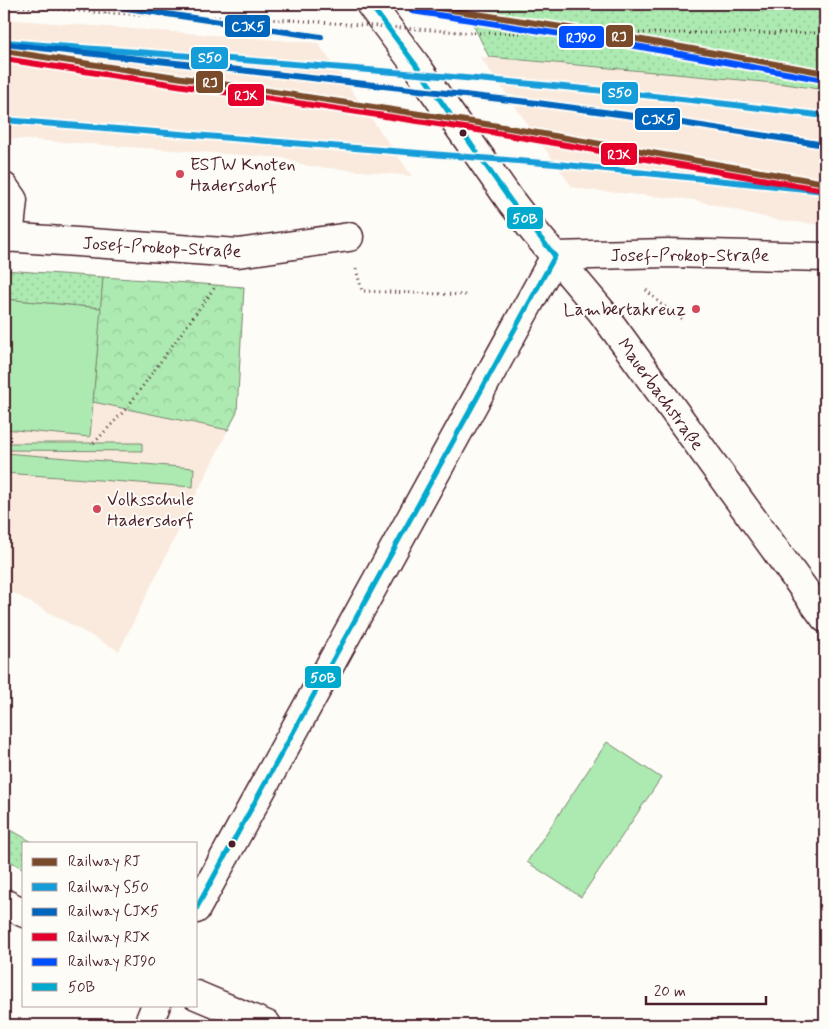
<svg xmlns="http://www.w3.org/2000/svg" width="829" height="1029" viewBox="0 0 829 1029" font-family="Mynerve,sans-serif">
<style>
.built{fill:#faeade}
.grass{fill:url(#grass-dots);stroke:#7b846e}
.park{fill:url(#park-crowns);stroke:#7b846e}
.garden{fill:#aceab1;stroke:#7b846e}
.lines{fill:none;stroke-linecap:round;stroke-linejoin:round}
.minor-casing{stroke:#4a1f2b;stroke-width:31}
.major-casing{stroke:#4a1f2b;stroke-width:31}
.path{stroke:#4a1f2b;stroke-width:3;stroke-dasharray:1 4;stroke-linecap:butt}
.minor{stroke:#fdfcf7;stroke-width:28}
.major{stroke:#fdfcf7;stroke-width:28}
.path-bridge{stroke:#4a1f2b;stroke-width:3;stroke-dasharray:1 4;stroke-linecap:butt}
.bus-1-casing{stroke:#fdfcf7;stroke-width:9}
.bus-1{stroke:#00a9ce;stroke-width:5}
.rail-1-casing{stroke:#fdfcf7;stroke-width:10}
.rail-2-casing{stroke:#fdfcf7;stroke-width:10}
.rail-3-casing{stroke:#fdfcf7;stroke-width:10}
.rail-4-casing{stroke:#fdfcf7;stroke-width:10}
.rail-5-casing{stroke:#fdfcf7;stroke-width:10}
.rail-1{stroke:#7a4b2a;stroke-width:6}
.rail-2{stroke:#159dd9;stroke-width:6}
.rail-3{stroke:#0065bd;stroke-width:6}
.rail-4{stroke:#e4002b;stroke-width:6}
.rail-5{stroke:#0050ff;stroke-width:6}
.bus-dot{fill:#4a1f2b;stroke:#fdfcf7;stroke-width:2}
.poi-dot{fill:#d1495b;stroke:#fdfcf7;stroke-width:2}
.labels{text-anchor:middle;stroke-width:4;stroke-linejoin:round;paint-order:stroke}
.poi-label{font-size:18px;fill:#4a1f2b;stroke:#fdfcf7;text-anchor:start}
.street-label{font-size:18px;fill:#4a1f2b;stroke:#fdfcf7}
.line-badge{stroke:#fdfcf7;stroke-width:2}
.badge-label{font-size:14px;text-anchor:middle;font-weight:bold;fill:#fff}
</style>
<defs>
<pattern id="grass-dots" width="8" height="8" patternUnits="userSpaceOnUse" patternTransform="scale(1.25)"><rect width="8" height="8" fill="#aceab1"/><path d="M2 2h.1M6 6h.1" fill="none" stroke="#96c898" stroke-width="1.8" stroke-linecap="round"/></pattern>
<pattern id="park-crowns" width="20" height="18" patternUnits="userSpaceOnUse" patternTransform="scale(1.25)"><rect width="20" height="18" fill="#aceab1"/><path d="M2 6a3 3 0 1 1 6 0M12 15a3 3 0 1 1 6 0" fill="none" stroke="#96c898"/></pattern>
</defs>
<rect width="100%" height="100%" fill="#fdfcf7"/>
<filter id="ink" filterUnits="userSpaceOnUse"><feTurbulence type="fractalNoise" baseFrequency=".02" numOctaves="2"/><feDisplacementMap in="SourceGraphic" scale="10" xChannelSelector="R" yChannelSelector="G"/><feConvolveMatrix kernelMatrix="1 2 1 2 8 2 1 2 1" color-interpolation-filters="sRGB"/></filter>
<g filter="url(#ink)">
<!-- built -->
<g class="built">
<polygon points="4,19 318,43 412,176 308,166 282,158 4,138"/>
<polygon points="480,57 785,84 825,90 825,225 776,220 694,200 588,190 572,187"/>
<polygon points="4,270 244,287 237,412 119,651 4,588"/>
</g>
<!-- grass -->
<g class="grass">
<polygon points="463,4 825,4 825,90 785,84 489,57"/>
<polygon points="4,270 103,277 101,308 4,299"/>
<polygon points="4,826 34,843 24,843 24,869 4,858"/>
</g>
<!-- park -->
<polygon class="park" points="103,277 244,287 237,412 228,430 93,402"/>
<!-- garden -->
<g class="garden">
<polygon points="4,299 101,308 90,437 4,429"/>
<polygon points="4,443 142,443 142,451 4,450"/>
<polygon points="4,453 194,468 193,487 4,473"/>
<polygon points="607,742 661,778 581,897 527,862"/>
</g>
<g class="lines">
<!-- minor casing -->
<g class="minor-casing">
<g id="minor">
<polyline points="4,187 13,200 9,238"/>
<polyline points="4,237 238,253 349,237"/>
<polyline points="555,256 667,253 825,257"/>
</g>
</g>
<!-- major casing -->
<g class="major-casing">
<g id="major">
<polyline points="370,4 415,64 510,200 533,230 602,312 825,618"/>
<polyline points="4,903 24,913"/>
<polyline points="196,909 555,256"/>
<polyline points="196,995 267,1025"/>
<polyline points="148,1025 156,1005"/>
</g>
</g>
<!-- path -->
<g class="path">
<polyline points="4,5 105,13 290,20"/>
<polyline points="105,13 105,4"/>
<polyline points="474,33 825,33"/>
<polyline points="234,100 372,109"/>
<polyline points="356,269 362,291 467,295"/>
<polyline points="646,290 661,304 684,320"/>
<polyline points="94,443 126,409 215,287"/>
</g>
<!-- minor -->
<use href="#minor" class="minor"/>
<!-- major -->
<use href="#major" class="major"/>
<!-- path-bridge -->
<polyline class="path-bridge" points="290,20 474,33"/>
<!-- bus-1 casing -->
<g class="bus-1-casing">
<polyline id="bus-1" points="196,909 555,256 510,200 415,64 370,4"/>
</g>
<!-- bus-1 -->
<use href="#bus-1" class="bus-1"/>
<!-- rail-1 casing -->
<g class="rail-1-casing">
<g id="rail-1">
<polyline points="413,4 620,36 825,73"/>
<polyline points="4,51 492,125 825,183"/>
</g>
</g>
<!-- rail-2 casing -->
<g class="rail-2-casing">
<g id="rail-2">
<path d="M4,42C278,63 552,81 825,116"/>
<polyline points="4,120 556,164 825,191"/>
</g>
</g>
<!-- rail-3 casing -->
<g class="rail-3-casing">
<g id="rail-3">
<polyline points="100,4 321,37"/>
<polyline points="4,44 537,103 656,119 825,145"/>
</g>
</g>
<!-- rail-4 casing -->
<g class="rail-4-casing">
<polyline id="rail-4" points="4,59 491,132 824,190"/>
</g>
<!-- rail-5 casing -->
<g class="rail-5-casing">
<polyline id="rail-5" points="412,11 619,43 824,80"/>
</g>
<!-- rail-1 -->
<use href="#rail-1" class="rail-1"/>
<!-- rail-2 -->
<use href="#rail-2" class="rail-2"/>
<!-- rail-3 -->
<use href="#rail-3" class="rail-3"/>
<!-- rail-4 -->
<use href="#rail-4" class="rail-4"/>
<!-- rail-5 -->
<use href="#rail-5" class="rail-5"/>
</g>
</g>
<!-- markers -->
<g class="bus-dot">
<circle cx="463" cy="133" r="4.5"/>
<circle cx="232" cy="844" r="4.5"/>
</g>
<g class="poi-dot">
<circle cx="180" cy="174" r="5"/>
<circle cx="696" cy="309" r="5"/>
<circle cx="97" cy="509" r="5"/>
</g>
<g class="labels">
<!-- poi labels -->
<g class="poi-label">
<text x="190" y="170">ESTW Knoten<tspan x="190" dy="21">Hadersdorf</tspan></text>
<text x="686" y="315" text-anchor="end">Lambertakreuz</text>
<text x="107" y="505">Volksschule<tspan x="107" dy="21">Hadersdorf</tspan></text>
</g>
<!-- street labels -->
<g class="street-label">
<text transform="translate(162 247) rotate(3)" y="6">Josef-Prokop-Straße</text>
<text x="690" y="261">Josef-Prokop-Straße</text>
<text transform="translate(661 394) rotate(54)" y="6">Mauerbachstraße</text>
</g>
</g>
<g class="line-badge">
<rect x="224" y="14" width="47" height="24" rx="5" fill="#0065bd"/>
<rect x="605" y="24" width="29" height="24" rx="5" fill="#7a4b2a"/>
<rect x="558" y="25" width="47" height="24" rx="5" fill="#0050ff"/>
<rect x="190" y="46" width="39" height="24" rx="5" fill="#159dd9"/>
<rect x="195" y="70" width="29" height="24" rx="5" fill="#7a4b2a"/>
<rect x="601" y="81" width="38" height="24" rx="5" fill="#159dd9"/>
<rect x="227" y="83" width="38" height="24" rx="5" fill="#e4002b"/>
<rect x="634" y="107" width="47" height="24" rx="5" fill="#0065bd"/>
<rect x="600" y="142" width="38" height="24" rx="5" fill="#e4002b"/>
<rect x="506" y="206" width="38" height="24" rx="5" fill="#00a9ce"/>
<rect x="304" y="665" width="38" height="24" rx="5" fill="#00a9ce"/>
</g>
<g class="badge-label">
<text x="248" y="31">CJX5</text>
<text x="619" y="41">RJ</text>
<text x="581" y="42">RJ90</text>
<text x="210" y="62">S50</text>
<text x="210" y="87">RJ</text>
<text x="620" y="97">S50</text>
<text x="246" y="100">RJX</text>
<text x="658" y="124">CJX5</text>
<text x="619" y="159">RJX</text>
<text x="525" y="223">50B</text>
<text x="323" y="682">50B</text>
</g>
<!-- margin -->
<rect width="829" height="1029" fill="none" stroke="#fdfcf7" stroke-width="20"/>
<rect x="10" y="10" width="809" height="1009" fill="none" stroke="#4a1f2b" stroke-width="2" filter="url(#ink)"/>
<!-- legend -->
<rect x="22" y="842" width="175" height="165" fill="#fdfcf7" stroke="#b5a4a5"/>
<rect x="32" y="858" width="25" height="8" fill="#7a4b2a" stroke="#b5a4a5"/>
<text x="68" y="866" font-size="15" fill="#4a1f2b">Railway RJ</text>
<rect x="32" y="883" width="25" height="8" fill="#159dd9" stroke="#b5a4a5"/>
<text x="68" y="892" font-size="15" fill="#4a1f2b">Railway S50</text>
<rect x="32" y="908" width="25" height="8" fill="#0065bd" stroke="#b5a4a5"/>
<text x="68" y="916" font-size="15" fill="#4a1f2b">Railway CJX5</text>
<rect x="32" y="933" width="25" height="8" fill="#e4002b" stroke="#b5a4a5"/>
<text x="68" y="942" font-size="15" fill="#4a1f2b">Railway RJX</text>
<rect x="32" y="958" width="25" height="8" fill="#0050ff" stroke="#b5a4a5"/>
<text x="68" y="966" font-size="15" fill="#4a1f2b">Railway RJ90</text>
<rect x="32" y="983" width="25" height="8" fill="#00a9ce" stroke="#b5a4a5"/>
<text x="68" y="992" font-size="15" fill="#4a1f2b">50B</text>
<!-- scale -->
<path d="M646 996v8h120v-8" fill="none" stroke="#4a1f2b" stroke-width="2.5"/>
<text x="654" y="996" font-size="15" fill="#4a1f2b" stroke="#fdfcf7" stroke-width="4" paint-order="stroke">20 m</text>
</svg>
